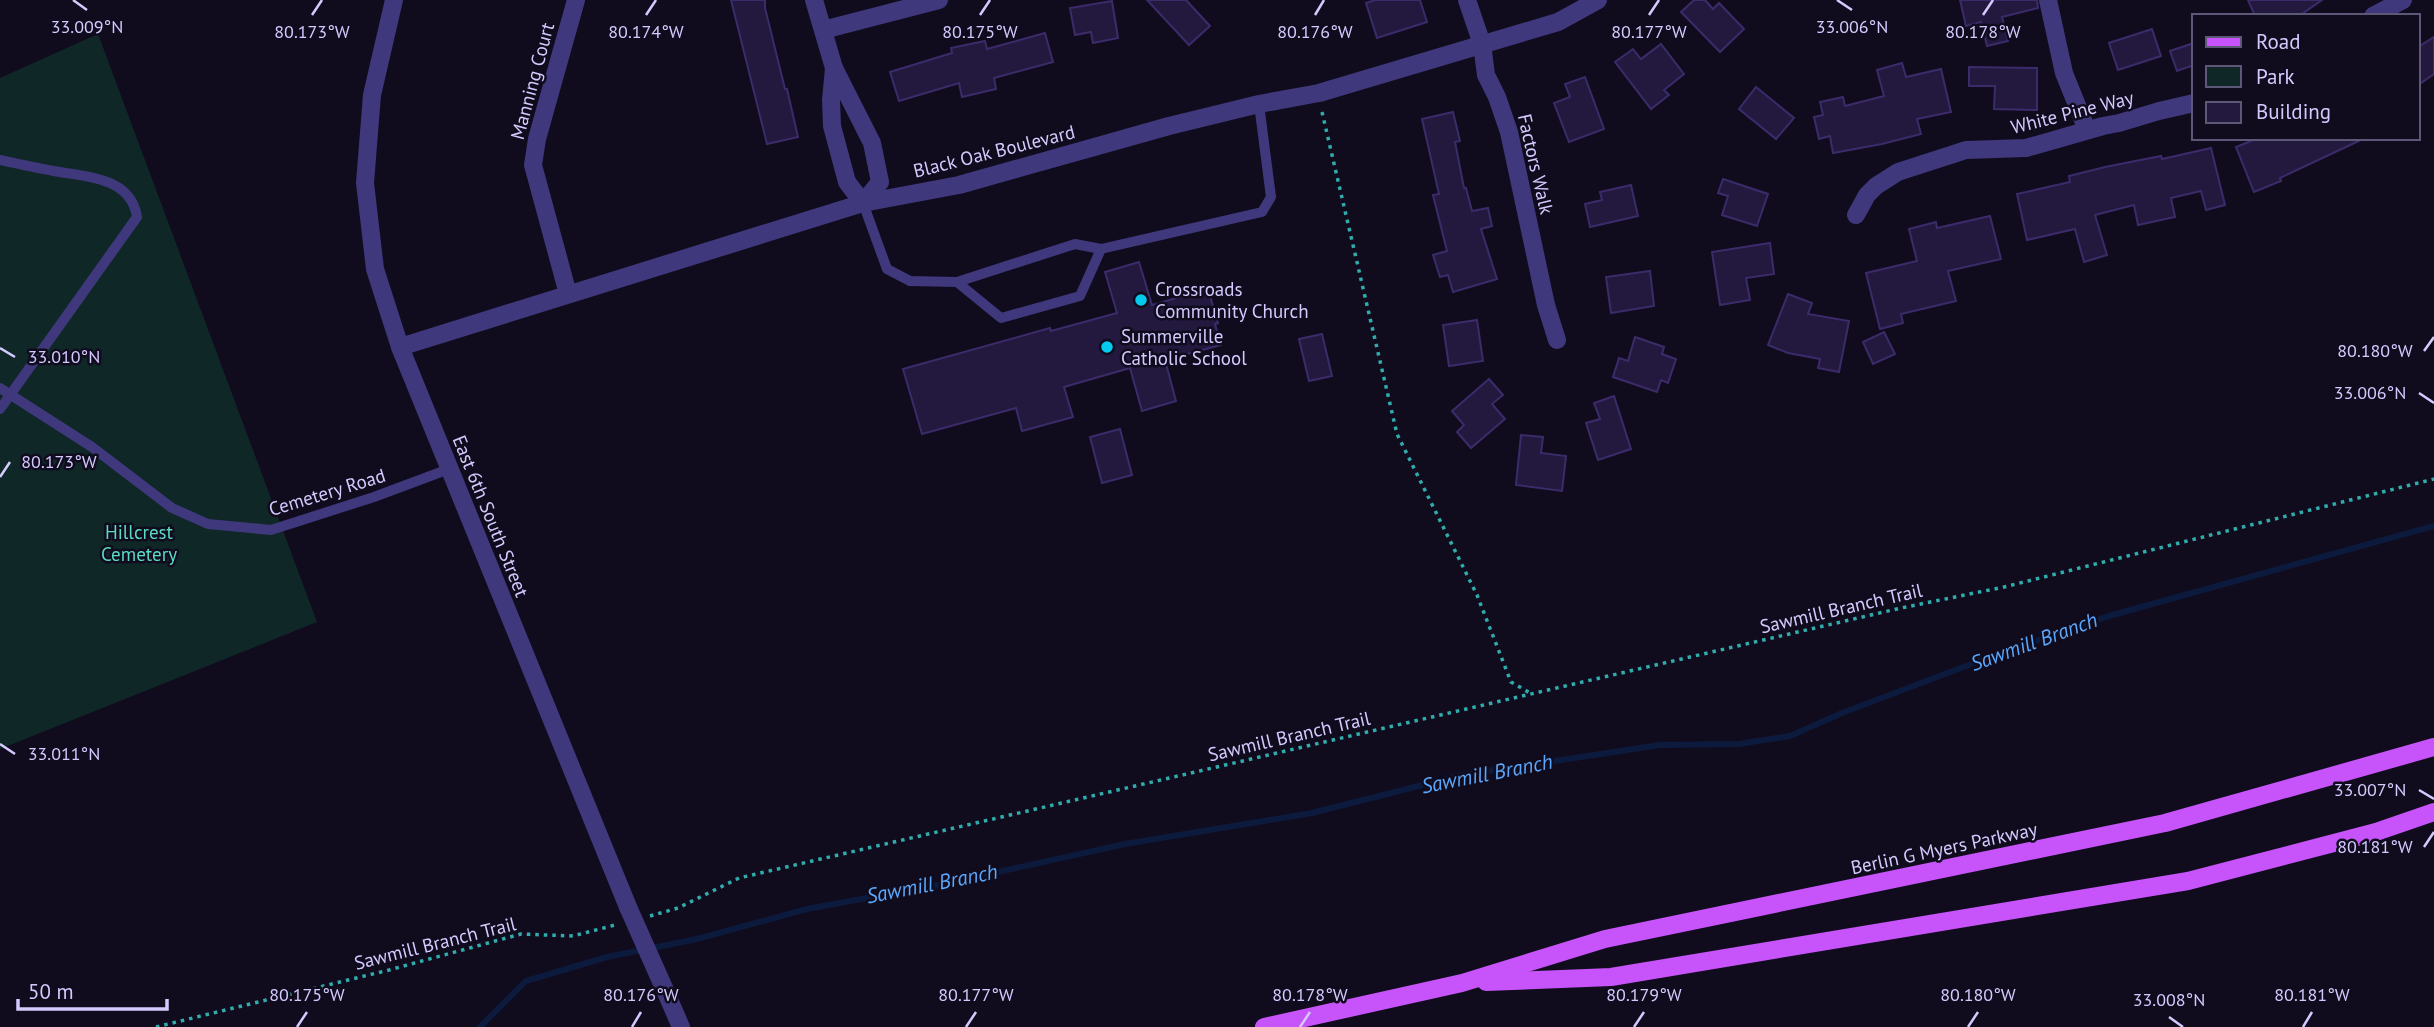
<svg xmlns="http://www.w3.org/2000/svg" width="2434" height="1027" viewBox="0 0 2434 1027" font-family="'PT Sans',sans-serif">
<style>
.green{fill:#102728}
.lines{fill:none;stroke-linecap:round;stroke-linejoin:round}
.stream{stroke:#0c1b3d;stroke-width:6}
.building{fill:#23193e;stroke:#3c2b6a;stroke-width:2}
.path{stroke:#30acac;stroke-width:3.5;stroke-dasharray:3.5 5;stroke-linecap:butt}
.service{stroke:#3f387c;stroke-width:10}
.minor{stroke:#3f387c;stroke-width:18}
.tertiary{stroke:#3f387c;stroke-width:18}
.primary{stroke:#c754fb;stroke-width:18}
.tertiary-bridge{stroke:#3f387c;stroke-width:18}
.ticks{fill:none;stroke:#d3cafe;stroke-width:2.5}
.poi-dot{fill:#06c9ee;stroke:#100c1e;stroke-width:2.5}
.labels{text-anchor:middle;stroke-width:5;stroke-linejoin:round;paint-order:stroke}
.street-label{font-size:19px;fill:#d3cafe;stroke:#100c1e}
.poi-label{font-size:19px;fill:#d3cafe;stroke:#100c1e;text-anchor:start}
.park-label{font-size:19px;fill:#59dbc2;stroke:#100c1e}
.water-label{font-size:21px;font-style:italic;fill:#5ba7fb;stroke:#100c1e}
.ticks-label{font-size:18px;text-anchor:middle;fill:#d3cafe;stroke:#100c1e;stroke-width:5;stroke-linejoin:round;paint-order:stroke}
</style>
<rect width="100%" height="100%" fill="#100c1e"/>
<!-- green -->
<polygon class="green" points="98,34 317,622 0,749 0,78"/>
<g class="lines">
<!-- stream -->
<polyline class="stream" points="480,1027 526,981 607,957 697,939 807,909 939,885 1125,844 1312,813 1462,775 1660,745 1739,744 1790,736 1842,713 1995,655 2109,616 2434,526"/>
</g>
<!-- building -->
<g class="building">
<polygon points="731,0 765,0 765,8 785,89 787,89 798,137 767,144"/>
<polygon points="1147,0 1186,0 1210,26 1189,45"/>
<polygon points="1375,0 1420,0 1427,22 1377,38 1366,3"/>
<polygon points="1694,0 1705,0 1713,9 1719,3 1744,29 1720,52 1681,12"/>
<polygon points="1960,0 2037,0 2038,8 2002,17 2008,41 1987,46 1981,22 1966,26"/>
<polygon points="2248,0 2322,0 2299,16 2255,16"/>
<polygon points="1112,1 1118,38 1093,43 1091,32 1075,35 1070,8"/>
<polygon points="2152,29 2161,56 2118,70 2109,43"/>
<polygon points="1045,33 1053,62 994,78 996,89 962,97 959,83 899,101 890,72 952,53 951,48 985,41 987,49"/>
<polygon points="2434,37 2434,74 2418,85 2418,47"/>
<polygon points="2194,43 2194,65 2177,71 2170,51"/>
<polygon points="1661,44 1684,74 1664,90 1669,95 1651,109 1615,62 1633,49 1641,59"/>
<polygon points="1902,63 1906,77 1941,69 1951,112 1917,119 1921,134 1882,144 1833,153 1830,136 1819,139 1814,117 1823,115 1820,102 1843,97 1845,106 1884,96 1877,70"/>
<polygon points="1969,67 2037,68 2037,110 1994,109 1995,86 1969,86"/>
<polygon points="1585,77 1604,129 1569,142 1554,103 1570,97 1565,84"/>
<polygon points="1756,87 1794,118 1776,139 1739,109"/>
<polygon points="1453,112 1460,141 1455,142 1464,188 1466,188 1472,211 1488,208 1492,226 1481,229 1497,279 1453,292 1448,275 1440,277 1433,255 1447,251 1433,195 1439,194 1422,119"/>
<polygon points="2258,138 2365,138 2280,178 2281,181 2254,192 2236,147"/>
<polygon points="2211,148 2225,205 2206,210 2201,191 2171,198 2175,217 2138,225 2134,205 2095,215 2107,255 2084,262 2075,229 2027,240 2017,194 2070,182 2069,176 2105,167 2161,156 2162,159"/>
<polygon points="1723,179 1768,194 1757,226 1722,215 1728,196 1718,193"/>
<polygon points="1631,185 1638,216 1590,227 1585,204 1602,200 1600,192"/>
<polygon points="1990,216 2001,259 1948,271 1956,301 1901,314 1903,323 1880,329 1866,273 1917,261 1909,229 1936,222 1937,228"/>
<polygon points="1770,243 1774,274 1746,278 1750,300 1720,305 1712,252"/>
<polygon points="1139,262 1152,305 1208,289 1218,323 1215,324 1221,345 1165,360 1176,401 1142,411 1130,368 1064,387 1073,417 1022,431 1016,408 922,434 903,369 1050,328 1051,331 1117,313 1105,272"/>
<polygon points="1650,271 1654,306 1611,313 1606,277"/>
<polygon points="1788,294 1812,303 1808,314 1849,321 1839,372 1818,368 1820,359 1788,353 1768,345"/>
<polygon points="1477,320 1483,361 1449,366 1443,325"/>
<polygon points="1884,332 1895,354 1873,364 1863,342"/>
<polygon points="1322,334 1332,376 1309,381 1299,339"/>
<polygon points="1635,337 1664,347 1662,354 1676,359 1668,383 1661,380 1657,392 1613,377 1619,358 1628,361"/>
<polygon points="1489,379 1503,395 1492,404 1505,419 1471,448 1457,432 1464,425 1452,411"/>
<polygon points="1614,396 1631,449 1598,460 1586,423 1600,419 1594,403"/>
<polygon points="1120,429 1132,475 1102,483 1090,437"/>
<polygon points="1521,435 1543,437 1541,453 1566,456 1562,491 1516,485"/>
</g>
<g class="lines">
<!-- path -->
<g class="path">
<polyline points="1322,112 1397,434 1477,595 1511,682 1530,693"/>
<polyline points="650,916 678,908 739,878 1901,608 2004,587 2434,479"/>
<polyline points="156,1027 389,970 521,934 573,936 615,925"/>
</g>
<!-- service -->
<g class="service">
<path d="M0,160C18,164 36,168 54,171C86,177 131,177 137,217L0,409"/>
<polyline points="863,203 887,269 910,281 957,282 1075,244 1101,249 1262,212 1271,197 1259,104"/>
<polyline points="957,282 1001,318 1080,296 1101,249"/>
<polyline points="0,388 92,447 172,508 208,524 271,530 374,497 449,469"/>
</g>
<!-- minor -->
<g class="minor">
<polyline points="814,0 834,68"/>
<polyline points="1467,0 1482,44 1486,75 1497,97 1509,132 1546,305 1557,340"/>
<polyline points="2048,0 2064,73 2087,130"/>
<polyline points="2373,16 2403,0"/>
<polyline points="823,30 939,0"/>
<polygon points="834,68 872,143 880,182 863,203 847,182 832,126 831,100"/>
<polyline points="1856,215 1867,195 1876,186 1898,172 1966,150 2026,148 2103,126 2119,123 2159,111 2194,103"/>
<polyline points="568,294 533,165 537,139 576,0"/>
<polyline points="400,347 863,203 959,185 1169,126 1259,104 1319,93 1558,22 1598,0"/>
</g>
<!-- tertiary -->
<g class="tertiary">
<polyline points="394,0 372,95 365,183 375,269 400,347 628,907"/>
<polyline points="664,988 681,1027"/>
</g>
<!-- primary -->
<g class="primary">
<polyline points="1486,982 1611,977 2188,881 2376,832 2434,812"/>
<polyline points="1264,1027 1462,983 1605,939 2165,823 2434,747"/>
</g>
<!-- tertiary-bridge -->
<polyline class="tertiary-bridge" points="628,907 664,988"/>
</g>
<!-- ticks -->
<path class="ticks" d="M73,0L87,10M1837,0L1852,10M312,15L322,0M646,15L656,0M980,15L990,0M1315,15L1324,0M1649,15L1659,0M1983,15L1993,0M0,348L15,357M2424,351L2434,337M2419,393L2434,403M0,477L10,462M0,744L15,754M2419,790L2434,799M2424,847L2434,832M2169,1017L2183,1027M297,1027L307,1012M632,1027L641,1012M966,1027L976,1012M1300,1027L1310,1012M1634,1027L1644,1012M1968,1027L1978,1012M2303,1027L2312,1012"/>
<!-- markers -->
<g class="poi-dot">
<circle cx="1141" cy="300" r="7"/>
<circle cx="1107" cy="347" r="7"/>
</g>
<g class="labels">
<!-- street labels -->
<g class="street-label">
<text transform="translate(532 81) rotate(-75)" y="7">Manning Court</text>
<text transform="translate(2072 112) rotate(-14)" y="7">White Pine Way</text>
<text transform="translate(994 151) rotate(-14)" y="7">Black Oak Boulevard</text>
<text transform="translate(1536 164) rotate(77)" y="7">Factors Walk</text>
<text transform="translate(327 492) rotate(-17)" y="7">Cemetery Road</text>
<text transform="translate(491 516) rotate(68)" y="7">East 6th South Street</text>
<text transform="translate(1841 608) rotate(-13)" y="7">Sawmill Branch Trail</text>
<text transform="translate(1289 736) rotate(-13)" y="7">Sawmill Branch Trail</text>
<text transform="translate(1944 848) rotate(-12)" y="7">Berlin G Myers Parkway</text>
<text transform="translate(435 943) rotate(-14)" y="7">Sawmill Branch Trail</text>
</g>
<!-- poi labels -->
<g class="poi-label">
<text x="1155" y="296">Crossroads<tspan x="1155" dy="22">Community Church</tspan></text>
<text x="1121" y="343">Summerville<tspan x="1121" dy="22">Catholic School</tspan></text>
</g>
<!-- park labels -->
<g class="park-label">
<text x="139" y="539">Hillcrest<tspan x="139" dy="22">Cemetery</tspan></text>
</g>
<!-- water labels -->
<g class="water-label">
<text transform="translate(2034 642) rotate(-20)" y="7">Sawmill Branch</text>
<text transform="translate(1487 774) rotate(-11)" y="7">Sawmill Branch</text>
<text transform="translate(932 884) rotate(-11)" y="7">Sawmill Branch</text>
</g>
</g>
<g class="ticks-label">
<text x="87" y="33">33.009°N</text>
<text x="1852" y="33">33.006°N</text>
<text x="312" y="38">80.173°W</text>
<text x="646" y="38">80.174°W</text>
<text x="980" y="38">80.175°W</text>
<text x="1315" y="38">80.176°W</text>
<text x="1649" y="38">80.177°W</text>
<text x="1983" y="38">80.178°W</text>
<text x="2375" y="357">80.180°W</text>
<text x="64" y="363">33.010°N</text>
<text x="2370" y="399">33.006°N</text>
<text x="59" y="468">80.173°W</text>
<text x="64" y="760">33.011°N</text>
<text x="2370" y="796">33.007°N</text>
<text x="2375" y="853">80.181°W</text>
<text x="307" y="1001">80.175°W</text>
<text x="641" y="1001">80.176°W</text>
<text x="976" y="1001">80.177°W</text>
<text x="1310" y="1001">80.178°W</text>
<text x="1644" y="1001">80.179°W</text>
<text x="1978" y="1001">80.180°W</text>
<text x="2312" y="1001">80.181°W</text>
<text x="2169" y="1006">33.008°N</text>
</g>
<!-- legend -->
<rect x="2192" y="14" width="228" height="126" fill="#100c1e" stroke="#5e5878" stroke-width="2"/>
<rect x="2206" y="37" width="35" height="10" fill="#c754fb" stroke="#5e5878" stroke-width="2"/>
<text x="2256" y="49" font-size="21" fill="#d3cafe">Road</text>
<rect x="2206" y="66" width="35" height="21" fill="#102728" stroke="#5e5878" stroke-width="2"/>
<text x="2256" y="84" font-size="21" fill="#d3cafe">Park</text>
<rect x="2206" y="102" width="35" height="21" fill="#23193e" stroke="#5e5878" stroke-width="2"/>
<text x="2256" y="119" font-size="21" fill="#d3cafe">Building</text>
<!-- scale -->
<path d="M18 999v10h149v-10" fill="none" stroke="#d3cafe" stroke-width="3.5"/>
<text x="28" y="999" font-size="21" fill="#d3cafe" stroke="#100c1e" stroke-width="5" paint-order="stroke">50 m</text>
</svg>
